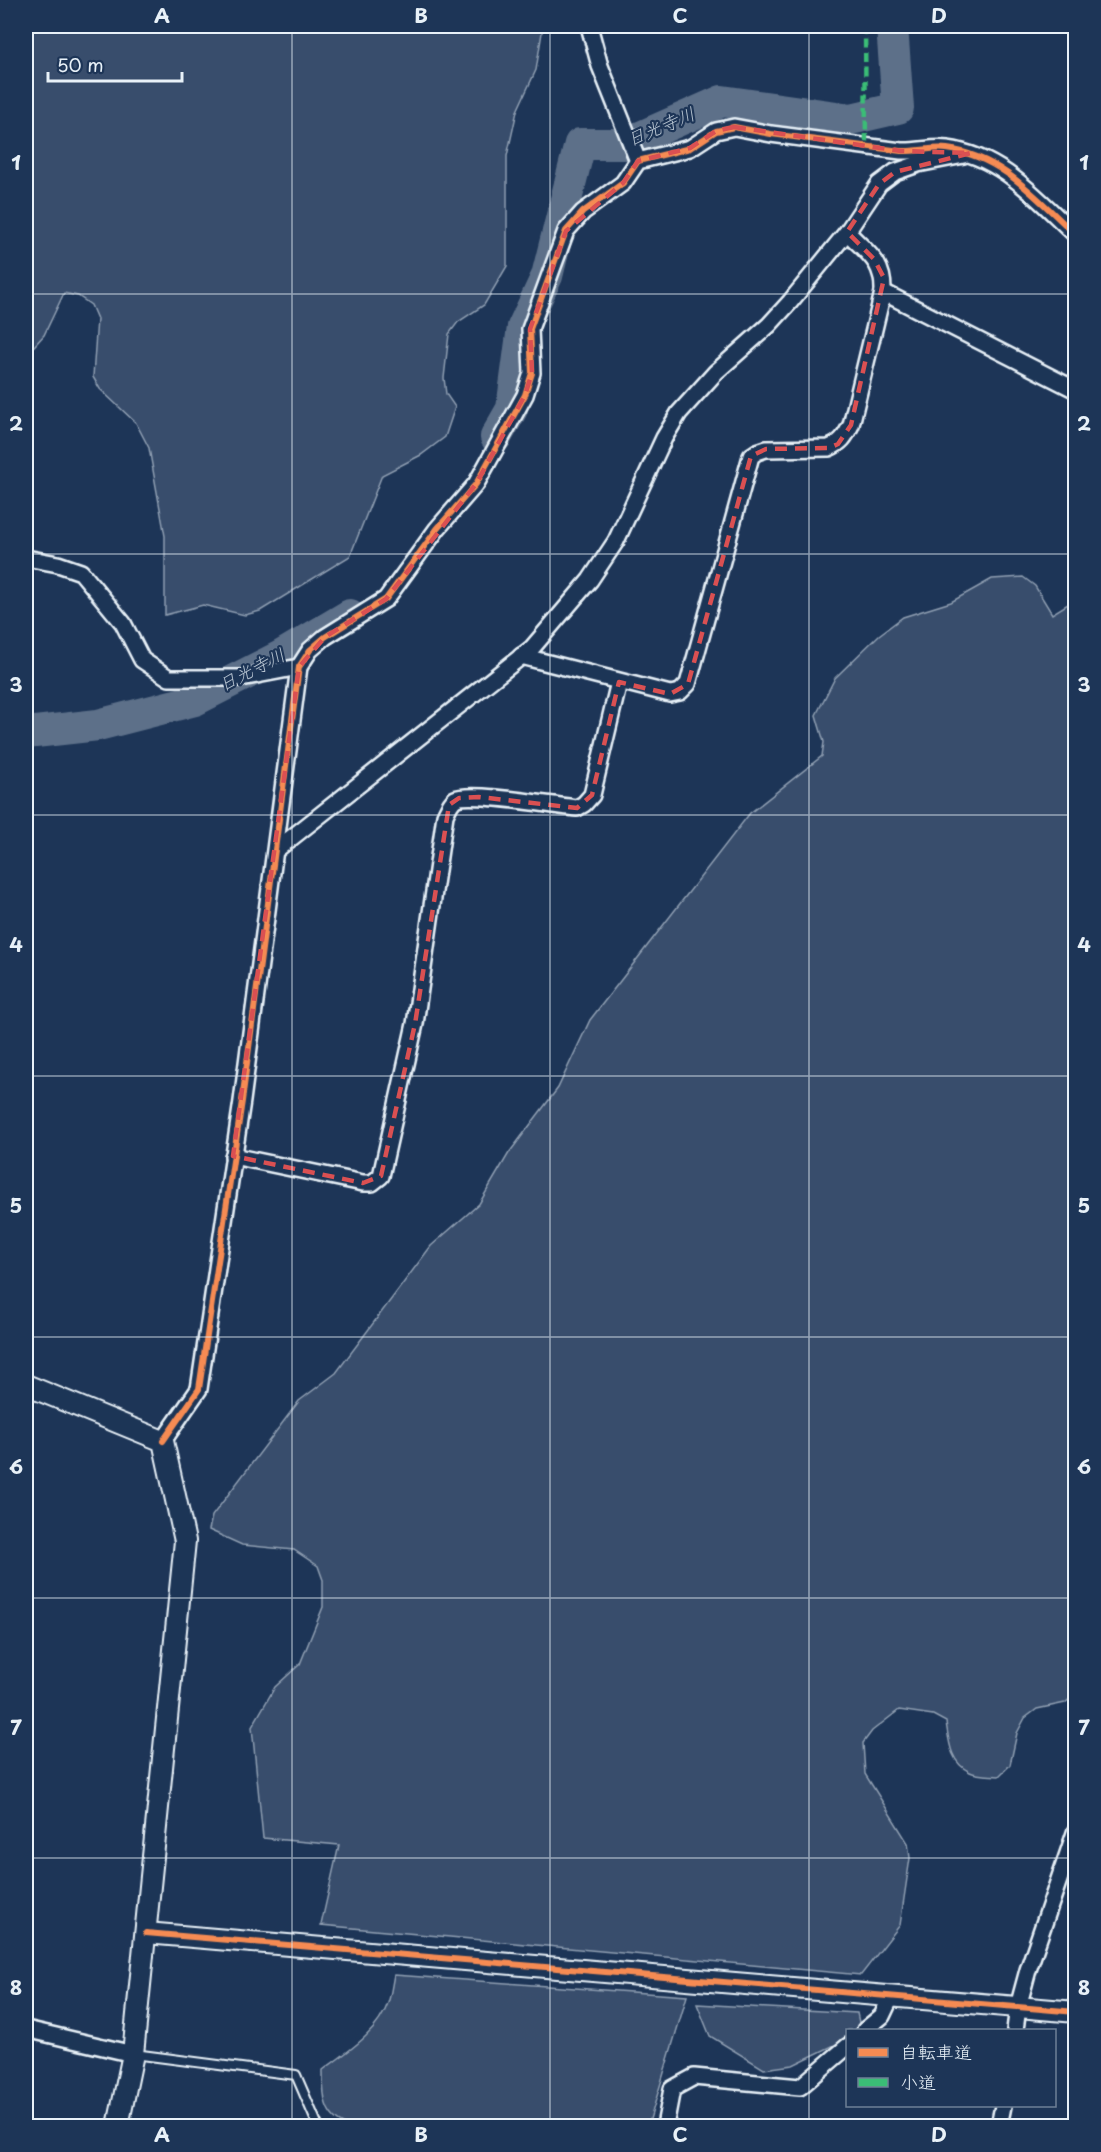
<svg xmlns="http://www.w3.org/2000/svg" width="1101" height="2152" viewBox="0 0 1101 2152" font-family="'Playpen Sans','Klee One',sans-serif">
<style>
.green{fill:#374d6c;stroke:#909fb2;stroke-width:1.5}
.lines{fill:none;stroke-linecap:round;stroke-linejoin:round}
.river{stroke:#5d7089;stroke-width:32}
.lane-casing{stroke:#e8f1f8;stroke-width:12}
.street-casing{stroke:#e8f1f8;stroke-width:20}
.secondary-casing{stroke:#e8f1f8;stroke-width:24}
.lane{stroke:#1d3557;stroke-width:8}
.street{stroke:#1d3557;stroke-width:15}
.secondary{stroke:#1d3557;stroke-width:20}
.quiet{stroke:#3abd76;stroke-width:4.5;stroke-dasharray:9 4.5;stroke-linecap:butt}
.cycleway-casing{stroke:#1d3557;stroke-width:10}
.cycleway{stroke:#f68b52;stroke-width:6}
.marked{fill:none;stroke:#da5052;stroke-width:4.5;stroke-dasharray:12 8;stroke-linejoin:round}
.grid{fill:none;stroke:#e8f1f8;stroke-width:1.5;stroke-opacity:0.55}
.labels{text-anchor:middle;stroke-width:4.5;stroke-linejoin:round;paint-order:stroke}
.water-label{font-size:18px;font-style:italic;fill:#b7c4d1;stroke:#1d3557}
.neatline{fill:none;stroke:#e8f1f8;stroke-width:2}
.grid-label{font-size:20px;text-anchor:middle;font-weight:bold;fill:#e8f1f8}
</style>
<rect width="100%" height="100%" fill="#1d3557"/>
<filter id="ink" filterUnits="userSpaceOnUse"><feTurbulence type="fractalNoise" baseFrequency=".0167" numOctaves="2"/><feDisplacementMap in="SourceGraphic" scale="12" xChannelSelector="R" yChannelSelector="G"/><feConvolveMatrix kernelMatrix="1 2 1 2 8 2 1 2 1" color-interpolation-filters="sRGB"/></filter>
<g filter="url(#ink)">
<!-- green -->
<g class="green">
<polygon points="26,26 543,26 536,70 517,111 507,156 507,266 484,305 458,322 449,334 444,378 446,394 455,407 445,437 421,455 382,475 350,556 260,611 245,615 203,605 165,615 165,536 149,448 136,423 100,389 93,377 97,319 91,305 78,296 64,293 44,335 26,355"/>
<polygon points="995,26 1075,26 1075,31 1059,28 1014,32"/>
<path d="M1023,577L1035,586L1052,614L1076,599L1075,1694L1065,1703L1037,1709L1025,1718L1017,1733L1010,1765L999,1776C991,1775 978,1776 970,1772C950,1763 949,1741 946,1722L933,1715L899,1710L872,1731L863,1743L865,1774L908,1843L910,1858L900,1925L861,1975L321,1925L339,1845L263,1838L252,1727L275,1687L300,1664L323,1607V1580L318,1566L294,1550L242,1545L209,1530L212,1516L299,1401L336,1373L431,1246L479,1204L509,1153L558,1088L590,1020L750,813L822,756L824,742L816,715L835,678L879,635L903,617L951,602L992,579Z"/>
<path d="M394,1975L687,1996L648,2126H348C322,2117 323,2093 323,2070C347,2052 378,2033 388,2003C391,1995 392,1984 394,1975Z"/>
<polygon points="697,2004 857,2013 860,2027 857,2030 848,2030 847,2039 793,2065 764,2069 710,2036"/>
</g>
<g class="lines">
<!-- river -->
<g class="river">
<polyline points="496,437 512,409 523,327 547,276 580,144 625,144 722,101 851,119 898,108 892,26"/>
<polyline points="26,733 98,725 195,700 281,656 350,615"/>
</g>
<!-- lane casing -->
<g class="lane-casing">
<polyline id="lane" points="134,2054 296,2075 318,2126"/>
</g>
<!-- street casing -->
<g class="street-casing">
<g id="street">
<polyline points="589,26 600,66 638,161"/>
<polyline points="883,292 1076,390"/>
<polyline points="26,558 58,564 81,572 123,623 142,660 169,678 241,678 299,667"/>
<path d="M521,656L670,694L680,692L688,684L751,456L757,452L766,449L829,448C841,443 845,437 851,425L883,292C884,261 867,253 847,232"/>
<polyline points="276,850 532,648 590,580 616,541 664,438 679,413 716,372 769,325 790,302 847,232 879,184 895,172 918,164 964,155"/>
<path d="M233,1156L363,1183H372L381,1176L415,1024L445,815C448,809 450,803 455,799C469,791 556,806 577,808L584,804L592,795L619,682"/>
<path d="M163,1441L199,1389L242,1101L299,667L310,650L325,637L386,599L437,529L476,484L525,395L532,373L530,329L566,231L583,212L623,183L638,161L690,148L716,131L734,127L771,134L901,151C917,152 932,147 947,149C1002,156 1037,199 1076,235"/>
<polyline points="26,2029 133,2054"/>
<polyline points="865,2030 882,2016 891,1997"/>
<polyline points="1015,2030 1018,2007 1028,1970 1076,1830"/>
<polyline points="665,2126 672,2089 694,2077 800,2087 848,2046"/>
<polyline points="999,2126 1003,2106"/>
</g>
</g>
<!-- secondary casing -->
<g class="secondary-casing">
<g id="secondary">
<polyline points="26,1385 163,1441 185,1541 133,2054 118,2126"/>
<polyline points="146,1933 1076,2012"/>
</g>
</g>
<!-- lane -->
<use href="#lane" class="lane"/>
<!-- street -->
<use href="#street" class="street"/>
<!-- secondary -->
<use href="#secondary" class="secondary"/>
<!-- quiet -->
<polyline class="quiet" points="865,26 866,146"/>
<!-- cycleway casing -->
<g class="cycleway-casing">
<g id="cycleway">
<path d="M163,1441L199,1389L242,1101L299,667L310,650L325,637L386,599L437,529L476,484L525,395L532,373L530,329L566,231L583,212L623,183L638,161L690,148L716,131L734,127L771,134L901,151C917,152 932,147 947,149C1002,156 1037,199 1076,235"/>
<polyline points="146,1933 1076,2012"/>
</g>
</g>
<!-- cycleway -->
<use href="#cycleway" class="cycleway"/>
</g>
</g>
<!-- marked area -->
<path class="marked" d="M734,127L901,151L971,153L895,172L879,184L847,232L874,259L884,278L851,425L838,444L829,448L766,449L751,456L688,684L670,694L619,682L592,795L577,808L479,797L459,798L449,805L415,1024L381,1176L363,1183L233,1156L299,667L325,637L386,599L476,484L525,395L532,373L530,329L566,231L623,183L638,161L690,148L716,131Z"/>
<!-- grid -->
<path class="grid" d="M292,26V2126M550,26V2126M809,26V2126M26,294H1076M26,554H1076M26,815H1076M26,1076H1076M26,1337H1076M26,1598H1076M26,1858H1076"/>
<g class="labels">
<!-- water labels -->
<g class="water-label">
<text transform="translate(661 127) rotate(-23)" y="6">日光寺川</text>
<text transform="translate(252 670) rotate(-27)" y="6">日光寺川</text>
</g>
</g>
<!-- margin -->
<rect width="1101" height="2152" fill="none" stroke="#1d3557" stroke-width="66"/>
<!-- legend -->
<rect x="846" y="2029" width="210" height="78" fill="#1d3557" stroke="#6e8097" stroke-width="1.5"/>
<rect x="858" y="2048" width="30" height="9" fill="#f68b52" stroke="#6e8097" stroke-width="1.5"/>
<text x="900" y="2059" font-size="18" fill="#e8f1f8">自転車道</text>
<rect x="858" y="2078" width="30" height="9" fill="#3abd76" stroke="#6e8097" stroke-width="1.5"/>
<text x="900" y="2089" font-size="18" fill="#e8f1f8">小道</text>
<!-- scale -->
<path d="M48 72v9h134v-9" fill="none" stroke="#e8f1f8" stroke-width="3"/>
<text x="57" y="72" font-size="18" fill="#e8f1f8" stroke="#1d3557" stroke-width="4.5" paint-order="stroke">50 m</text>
<rect x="33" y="33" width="1035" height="2086" class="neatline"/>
<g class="grid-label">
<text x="162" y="23">A</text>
<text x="421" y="23">B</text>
<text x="680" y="23">C</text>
<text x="939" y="23">D</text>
<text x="16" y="170">1</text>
<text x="1084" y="170">1</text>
<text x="16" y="431">2</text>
<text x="1084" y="431">2</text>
<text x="16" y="692">3</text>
<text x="1084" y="692">3</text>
<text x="16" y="952">4</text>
<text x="1084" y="952">4</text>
<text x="16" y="1213">5</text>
<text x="1084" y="1213">5</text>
<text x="16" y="1474">6</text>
<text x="1084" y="1474">6</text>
<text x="16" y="1735">7</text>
<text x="1084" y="1735">7</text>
<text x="16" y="1995">8</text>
<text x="1084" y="1995">8</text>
<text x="162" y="2142">A</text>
<text x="421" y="2142">B</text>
<text x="680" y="2142">C</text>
<text x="939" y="2142">D</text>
</g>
</svg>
